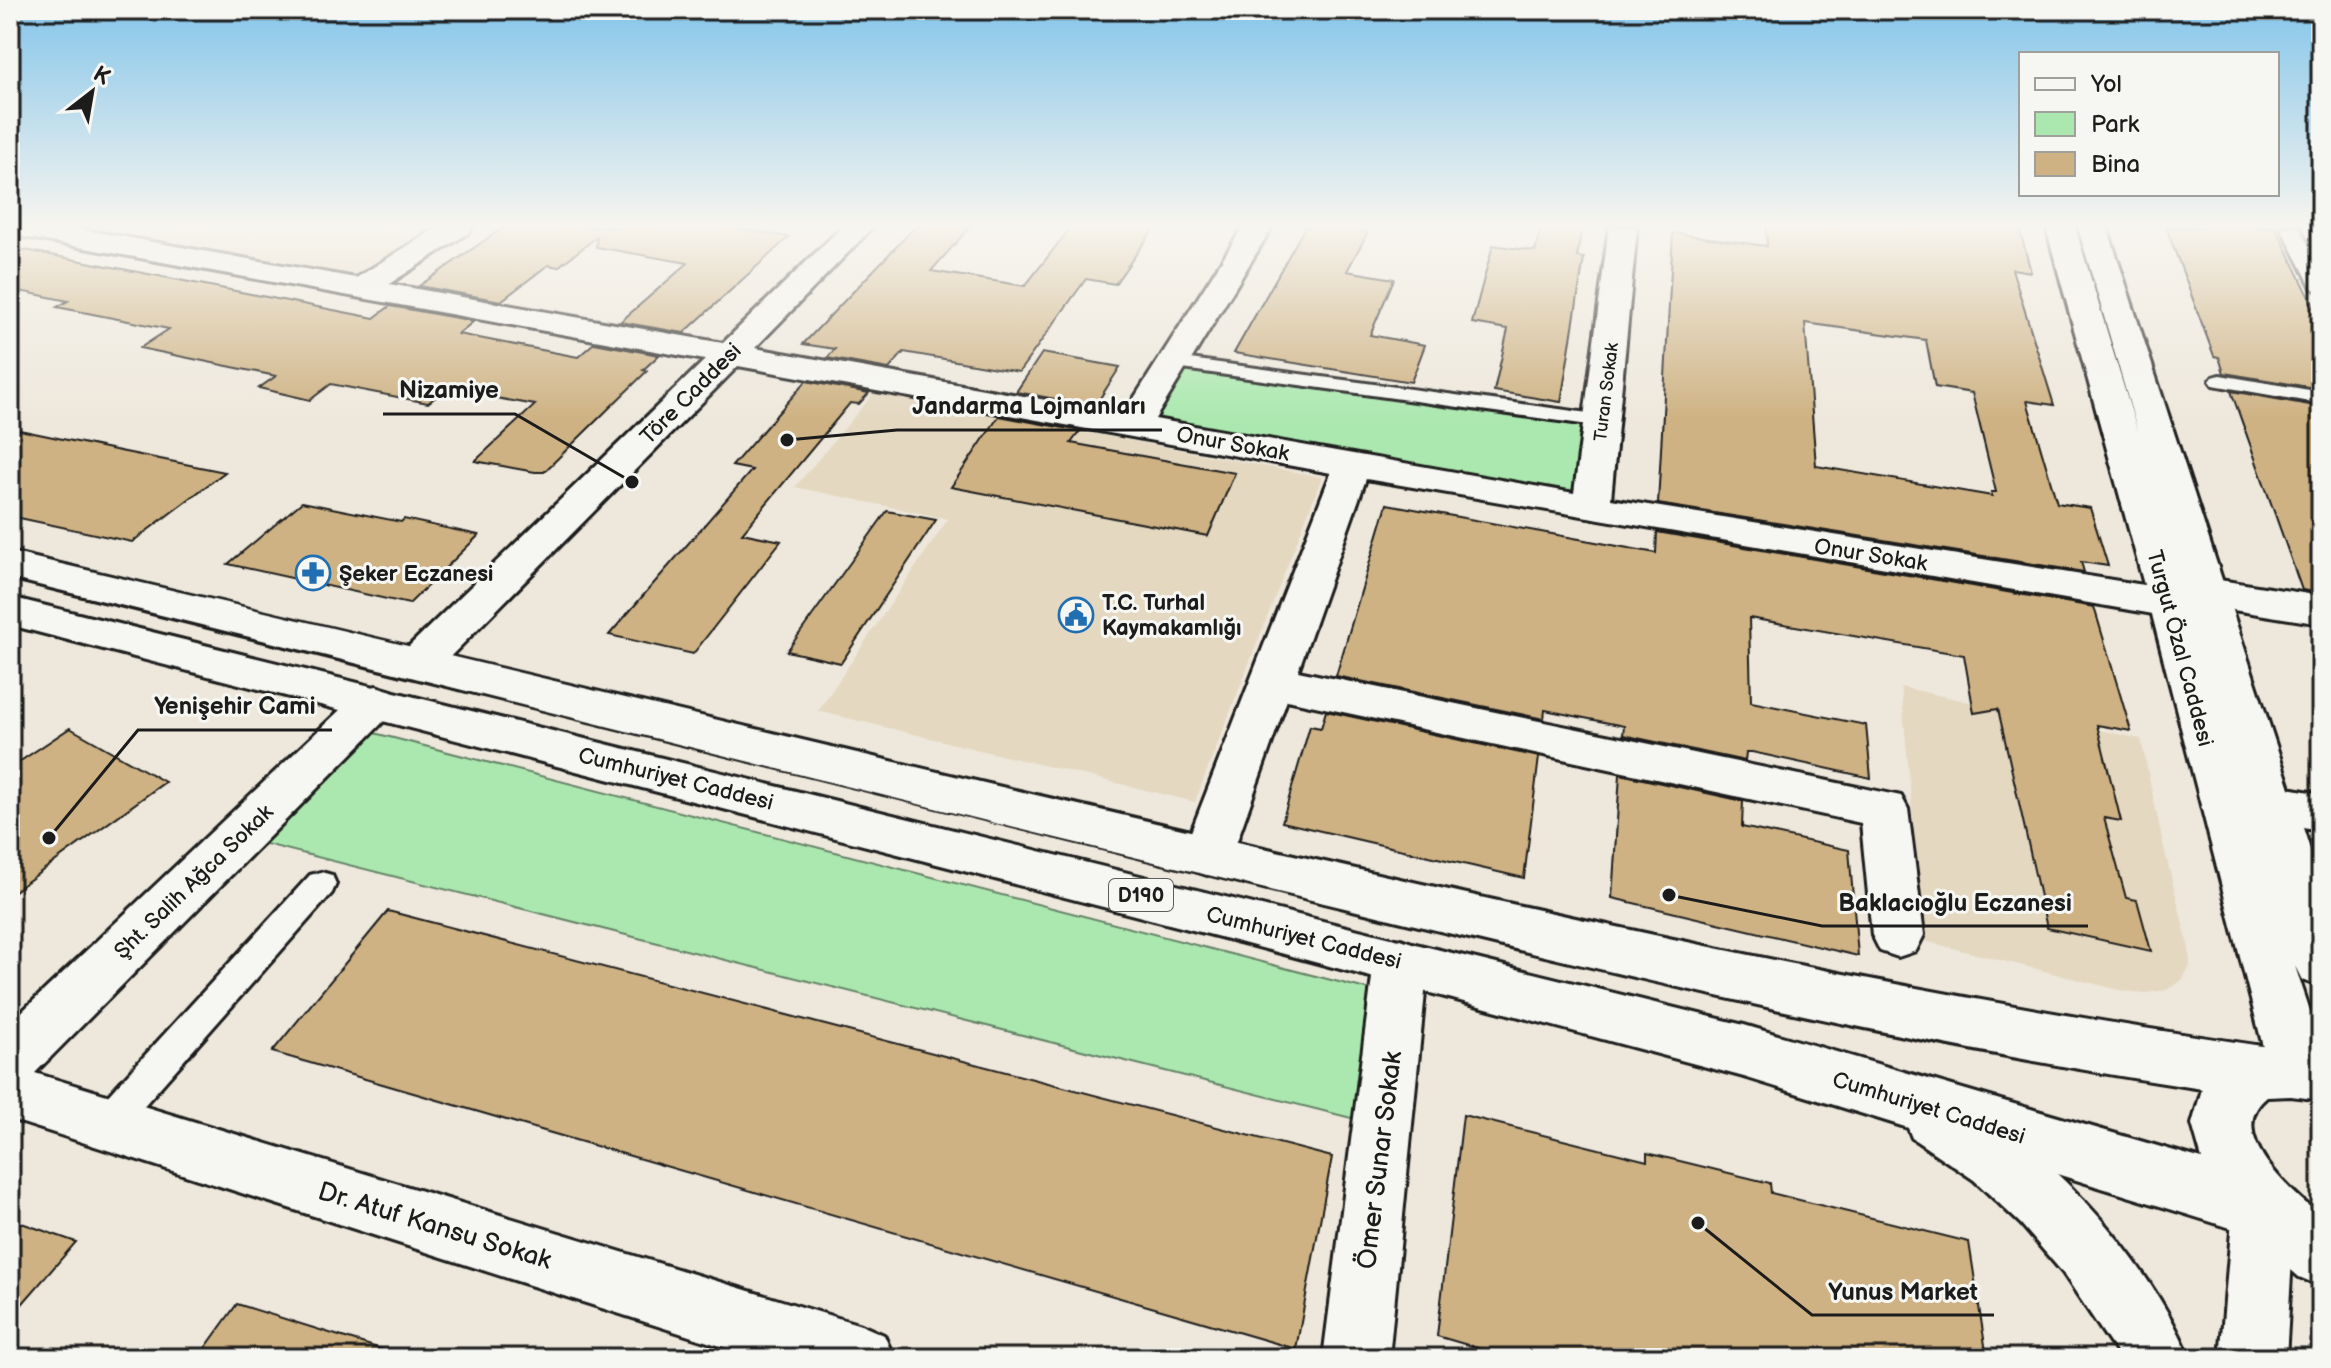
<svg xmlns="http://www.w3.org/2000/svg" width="2331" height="1368" viewBox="0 0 2331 1368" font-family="'Balsamiq Sans',sans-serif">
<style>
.built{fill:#e4d8c1}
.green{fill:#abe8af;stroke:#648266;stroke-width:2}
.building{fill:#ceb283;stroke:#1c1c1c;stroke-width:2;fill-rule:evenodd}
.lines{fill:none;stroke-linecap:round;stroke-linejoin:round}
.lane-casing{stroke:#1c1c1c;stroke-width:6}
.street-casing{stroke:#1c1c1c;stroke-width:6}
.secondary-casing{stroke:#1c1c1c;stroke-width:6}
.highway-casing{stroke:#1c1c1c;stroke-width:6}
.lane{fill:#f6f6f2;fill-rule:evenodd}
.street{fill:#f6f6f2;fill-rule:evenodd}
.secondary{fill:#f6f6f2;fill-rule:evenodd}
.highway{fill:#f6f6f2;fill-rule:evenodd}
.labels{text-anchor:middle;stroke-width:6;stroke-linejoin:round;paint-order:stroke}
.far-street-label{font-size:18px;fill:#1c1c1c;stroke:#f6f6f2}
.shield{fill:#f6f6f2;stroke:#5d5d5c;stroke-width:2}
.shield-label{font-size:20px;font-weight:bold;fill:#1c1c1c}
.street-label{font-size:22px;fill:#1c1c1c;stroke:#f6f6f2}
.poi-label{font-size:22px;font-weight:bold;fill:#1c1c1c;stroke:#f6f6f2;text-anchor:start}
.near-street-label{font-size:26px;fill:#1c1c1c;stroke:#f6f6f2}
.leader{fill:none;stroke:#1c1c1c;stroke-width:3}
.callout-dot{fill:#1c1c1c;stroke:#f6f6f2;stroke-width:3}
.callout-label{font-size:24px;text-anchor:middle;font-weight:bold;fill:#1c1c1c;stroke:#f6f6f2;stroke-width:6;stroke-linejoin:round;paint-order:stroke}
</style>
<rect width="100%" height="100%" fill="#eee8dc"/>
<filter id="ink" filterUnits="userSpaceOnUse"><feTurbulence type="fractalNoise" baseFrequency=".0125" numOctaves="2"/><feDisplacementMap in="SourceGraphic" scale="16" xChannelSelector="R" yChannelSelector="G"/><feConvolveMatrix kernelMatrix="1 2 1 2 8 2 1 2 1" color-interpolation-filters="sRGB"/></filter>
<g filter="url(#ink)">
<!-- built -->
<g class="built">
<polygon points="18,227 458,227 362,288"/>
<polygon points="875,392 1322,477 1195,802 818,711 948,519 795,487"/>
<polygon points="1901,687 2141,739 2164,848 2189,948 2190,966 2182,980 2167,990 2146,993 2123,991 1924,941"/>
</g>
<!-- green -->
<g class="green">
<polygon points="1175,363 1603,421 1591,508 1134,425"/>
<polygon points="351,727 1397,997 1383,1126 238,837"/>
</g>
<!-- building -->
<g class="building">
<polygon points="504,227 729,227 789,237 684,333 620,322 688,263 596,247 597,237 558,267 548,265 501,301 419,286"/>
<polygon points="915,227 970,227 931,271 1025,286 1071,227 1155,227 1115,284 1086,279 1019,372 904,352 889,369 827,358 835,349 803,344"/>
<polygon points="1305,227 1338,227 1368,232 1347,271 1394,279 1370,335 1425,345 1411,382 1234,353"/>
<polygon points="1541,227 1582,227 1577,257 1584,258 1561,402 1494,391 1508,329 1472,323 1493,245 1535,251"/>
<path d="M1766,227H2019L2031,272L2012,269L2054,405L2027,401L2057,503L2090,508L2108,566L2081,562L2084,572L1658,504L1673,233L1767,246ZM1805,323L1926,340L1935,387L1972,393L1996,492H1991L1992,496L1816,466Z"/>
<polygon points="2166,227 2276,227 2321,321 2321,389 2224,373 2219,357 2214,356"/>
<polygon points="10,247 374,318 390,306 474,321 458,334 578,357 594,343 659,355 643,370 647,371 544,472 535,472 475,461 535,405 446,389 428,403 331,384 310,400 259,388 276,376 140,348 169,329 57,307 68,301 10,289"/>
<polygon points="1042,353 1120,367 1095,406 1016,392"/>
<polygon points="806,381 869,393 859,404 850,403 742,533 781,541 693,654 609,635 752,470 732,466"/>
<polygon points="2231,391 2321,407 2321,593 2302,590"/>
<polygon points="999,416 1080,431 1071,443 1235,473 1208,536 951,487"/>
<polygon points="10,428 120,451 225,472 132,542 10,516"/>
<polygon points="302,502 401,522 404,519 479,535 409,604 228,564"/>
<polygon points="1387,504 1656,553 1657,532 2094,607 2131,731 2097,725 2121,821 2104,818 2126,898 2137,900 2151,951 2047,928 1998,709 1974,713 1964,655 1749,618 1751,702 1866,725 1871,778 1752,752 1746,752 1745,761 1623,735 1624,726 1545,710 1544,719 1336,676"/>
<polygon points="887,511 936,520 841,663 787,651"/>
<polygon points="1326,711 1539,757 1524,878 1282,822 1310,726 1321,728"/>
<polygon points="70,728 165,782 10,894 10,768"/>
<polygon points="1620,774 1743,801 1742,827 1849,850 1858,956 1612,898"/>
<polygon points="388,911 1332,1157 1296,1349 272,1052"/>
<polygon points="1463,1115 1647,1161 1647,1153 1770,1183 1771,1193 1969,1242 1987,1358 1512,1358 1437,1336"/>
<polygon points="10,1219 76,1242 10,1318"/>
<polygon points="237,1304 384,1350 382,1358 198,1358"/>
</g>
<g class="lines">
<!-- lane casing -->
<g class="lane-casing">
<g id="lane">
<polygon points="2281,227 2299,227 2321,270 2321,293 2312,288"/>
<polygon points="1175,357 1603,415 1613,421 1603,427 1168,367 1165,363 1168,359"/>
<polygon points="2220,375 2321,392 2321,404 2213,385 2210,381 2213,377"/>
<polygon points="321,872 332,875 336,884 332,893 118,1135 106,1140 94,1135 89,1123 94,1111 310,875"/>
</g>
</g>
<!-- street casing -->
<g class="street-casing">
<g id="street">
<polygon points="10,227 68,227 356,278 438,227 472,227 468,233 389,284 723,343 842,227 873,227 755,348 1124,414 1243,227 1272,227 1155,419 1574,493 1609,227 1637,227 1611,499 2187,592 2193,582 2207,578 2321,596 2321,624 2227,609 2221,619 2206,623 1366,479 1298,671 1901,796 1908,809 1924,935 1916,951 1898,957 1880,951 1872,935 1861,823 1287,700 1232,855 1225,869 1207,875 1189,869 1182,855 1331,473 738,366 435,672 420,676 405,672 398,661 405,650 705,360 18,236 10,234"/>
<polygon points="376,686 392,691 398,702 392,713 35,1073 861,1325 884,1335 894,1358 758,1358 10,1119 10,1023 360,691"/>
<polygon points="2272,785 2321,794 2321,832 2255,817 2248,804 2255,791"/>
<polygon points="1401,939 1420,946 1428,962 1389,1358 1323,1358 1374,962 1382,946"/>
</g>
</g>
<!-- secondary casing -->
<g class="secondary-casing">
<g id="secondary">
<path d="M2046,227H2075L2138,433L2078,227H2107L2321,883V987L2302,980L2295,966C2305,998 2331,1058 2317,1089L2297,1096L2277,1089L2269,1070L2149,603Z"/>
<path d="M1933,1090C2036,1131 2148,1256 2190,1358H2120L2063,1273L2021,1224L1974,1180L1912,1138L1904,1118L1912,1098Z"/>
<polygon points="2264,1177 2286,1186 2295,1208 2286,1358 2220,1358 2233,1208 2242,1186"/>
</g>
</g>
<!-- highway casing -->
<g class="highway-casing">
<path id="highway" d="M10,552C443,653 874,759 1307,858C1624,930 1940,1000 2262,1046L2291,1043L2321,1048V1100L2291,1096L2267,1097C2222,1133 2292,1192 2321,1216V1286L2299,1277L2250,1234L1744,1077L1243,943L10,625V597L1744,1025L2202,1159L2192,1124L2202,1089C1907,1045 1617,974 1328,904C888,799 450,685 10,578Z"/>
</g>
<!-- lane -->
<use href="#lane" class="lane"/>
<!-- street -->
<use href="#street" class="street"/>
<!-- secondary -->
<use href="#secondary" class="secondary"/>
<!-- highway -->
<use href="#highway" class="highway"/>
</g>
</g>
<!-- sky -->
<linearGradient id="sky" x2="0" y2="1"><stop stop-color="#84c5ea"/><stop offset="0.54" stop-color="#f7f5ef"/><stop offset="1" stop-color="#f7f5ef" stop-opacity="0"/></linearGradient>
<rect width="2331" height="419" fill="url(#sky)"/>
<!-- icons -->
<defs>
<g id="pharmacy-ring" transform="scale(1.8)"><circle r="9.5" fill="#f6f6f2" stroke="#1f6fb2" stroke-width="1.5"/><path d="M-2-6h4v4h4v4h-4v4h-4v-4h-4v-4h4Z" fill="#1f6fb2"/></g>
<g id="civic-ring" transform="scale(1.8)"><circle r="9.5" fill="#f6f6f2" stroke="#1f6fb2" stroke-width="1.5"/><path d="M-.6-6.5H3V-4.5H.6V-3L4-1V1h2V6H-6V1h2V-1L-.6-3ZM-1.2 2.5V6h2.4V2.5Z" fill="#1f6fb2"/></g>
</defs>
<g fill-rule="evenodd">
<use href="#pharmacy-ring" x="313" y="573"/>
<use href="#civic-ring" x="1076" y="615"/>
</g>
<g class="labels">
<!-- far-street labels -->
<g class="far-street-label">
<text transform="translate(1606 392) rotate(-83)" y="6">Turan Sokak</text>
</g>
<!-- shield labels -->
<rect class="shield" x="1109" y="879" width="64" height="32" rx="6"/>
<g class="shield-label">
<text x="1141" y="902">D190</text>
</g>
<!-- street labels -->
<g class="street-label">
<text transform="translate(690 393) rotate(-45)" y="8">Töre Caddesi</text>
<text transform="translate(1233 443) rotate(10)" y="8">Onur Sokak</text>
<text transform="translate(1871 554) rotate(9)" y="8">Onur Sokak</text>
<text transform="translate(2181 648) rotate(75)" y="8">Turgut Özal Caddesi</text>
<text transform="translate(676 778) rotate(14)" y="8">Cumhuriyet Caddesi</text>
<text transform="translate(193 881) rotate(-44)" y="8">Şht. Salih Ağca Sokak</text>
<text transform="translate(1304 937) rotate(14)" y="8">Cumhuriyet Caddesi</text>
<text transform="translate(1929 1107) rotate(17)" y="8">Cumhuriyet Caddesi</text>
</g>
<!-- poi labels -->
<g class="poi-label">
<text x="339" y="581">Şeker Eczanesi</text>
<text x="1102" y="610">T.C. Turhal<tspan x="1102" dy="25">Kaymakamlığı</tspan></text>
</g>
<!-- near-street labels -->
<g class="near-street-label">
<text transform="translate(1379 1160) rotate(-83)" y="9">Ömer Sunar Sokak</text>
<text transform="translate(435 1225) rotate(17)" y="9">Dr. Atuf Kansu Sokak</text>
</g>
</g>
<!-- callouts -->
<path class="leader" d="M632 482L515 414H383M787 440L897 430H1162M49 838L138 730H332M1669 895L1822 926H2088M1698 1223L1812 1315H1994"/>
<g class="callout-dot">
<circle cx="632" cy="482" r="8"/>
<circle cx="787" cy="440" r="8"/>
<circle cx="49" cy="838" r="8"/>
<circle cx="1669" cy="895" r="8"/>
<circle cx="1698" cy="1223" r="8"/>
</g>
<g class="callout-label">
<text x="449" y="398">Nizamiye</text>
<text x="1029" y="414">Jandarma Lojmanları</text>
<text x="235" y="714">Yenişehir Cami</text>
<text x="1955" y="911">Baklacıoğlu Eczanesi</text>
<text x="1903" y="1300">Yunus Market</text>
</g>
<!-- margin -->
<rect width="2331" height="1368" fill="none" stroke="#f6f6f2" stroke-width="40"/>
<rect x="20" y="20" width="2291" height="1328" fill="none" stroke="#1c1c1c" stroke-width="3" filter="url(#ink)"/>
<!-- legend -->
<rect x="2019" y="52" width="260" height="144" fill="#f6f6f2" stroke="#9f9f9c" stroke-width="2"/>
<rect x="2035" y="78" width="40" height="12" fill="#f6f6f2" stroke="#9f9f9c" stroke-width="2"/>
<text x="2091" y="92" font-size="24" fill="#1c1c1c">Yol</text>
<rect x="2035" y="112" width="40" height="24" fill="#abe8af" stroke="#9f9f9c" stroke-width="2"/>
<text x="2091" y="132" font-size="24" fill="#1c1c1c">Park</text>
<rect x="2035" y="152" width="40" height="24" fill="#ceb283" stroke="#9f9f9c" stroke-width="2"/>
<text x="2091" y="172" font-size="24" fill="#1c1c1c">Bina</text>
<!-- north arrow -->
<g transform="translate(92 92) rotate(31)" stroke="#f6f6f2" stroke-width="6" paint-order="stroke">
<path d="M0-6L14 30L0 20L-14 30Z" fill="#1c1c1c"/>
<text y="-12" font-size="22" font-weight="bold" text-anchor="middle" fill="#1c1c1c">K</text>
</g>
</svg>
